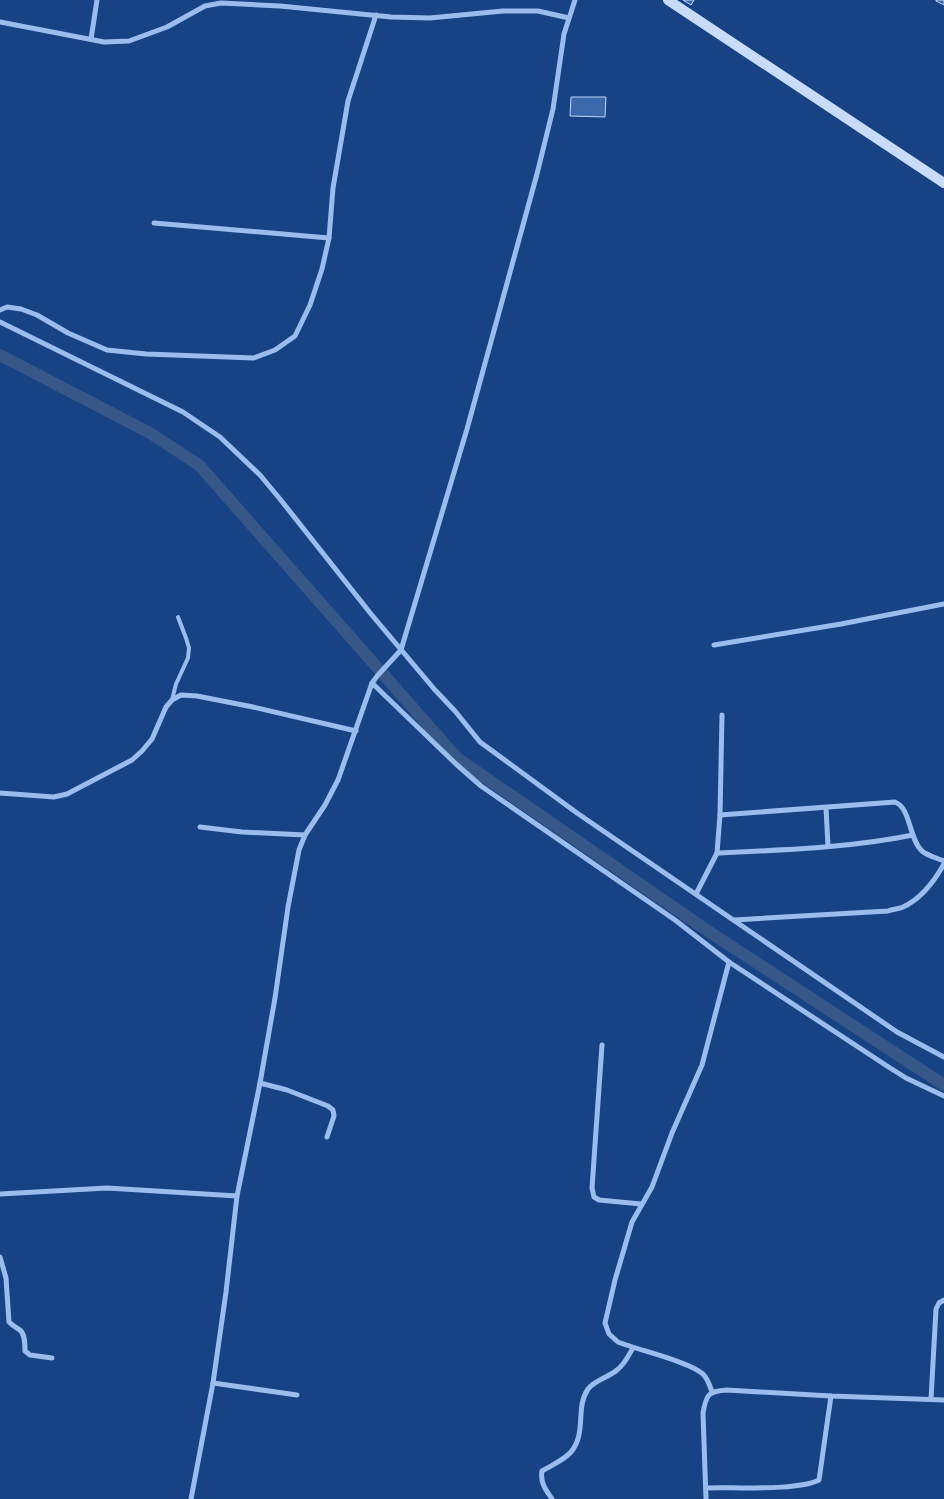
<svg xmlns="http://www.w3.org/2000/svg" width="944" height="1499" viewBox="0 0 944 1499" font-family="Raleway,sans-serif">
<style>
.lines{fill:none;stroke-linecap:round;stroke-linejoin:round}
.canal{stroke:#365787;stroke-width:12}
.building{fill:#3b69ab;stroke:#c0d8f9}
.lane{stroke:#9bbded;stroke-width:4}
.street{stroke:#9bbded;stroke-width:5}
.secondary{stroke:#c8dbf9;stroke-width:10}
</style>
<rect width="100%" height="100%" fill="#174284"/>
<g class="lines">
<!-- canal -->
<polyline class="canal" points="0,355 150,433 199,465 457,758 708,931 944,1085"/>
</g>
<!-- building -->
<g class="building">
<polygon points="683,0 694,0 691,5"/>
<polygon points="936,0 944,0 944,5 936,1"/>
<polygon points="571,97 606,97 605,117 570,116"/>
</g>
<g class="lines">
<!-- lane -->
<polyline class="lane" points="172,700 176,684 188,658 189,648 186,638 178,617"/>
<!-- street -->
<g class="street">
<polyline points="0,22 104,42 129,41 167,27 205,6 221,3 280,6 391,17 430,18 503,11 538,11 569,18"/>
<polyline points="91,39 97,0"/>
<polyline points="154,223 329,238"/>
<polyline points="0,310 7,307 21,309 37,315 68,333 107,350 146,354 254,358 275,350 295,336 310,305 322,269 329,238 333,188 348,101 376,15"/>
<polyline points="0,322 183,412 220,437 260,475 280,499 371,614 435,690 455,711 480,742 577,813 897,1032 944,1057"/>
<polyline points="714,645 841,624 944,604"/>
<polyline points="372,683 456,764 481,786 675,920 729,962 887,1066 906,1078 944,1096"/>
<polyline points="0,793 54,797 67,794 132,760 142,751 152,739 166,707 172,700 181,695 197,696 253,707 356,731"/>
<polyline points="826,808 828,846"/>
<path d="M720,815L895,802C911,808 909,840 922,851C928,856 937,858 944,861"/>
<polyline points="200,827 242,832 305,835"/>
<path d="M717,853C782,850 849,848 913,835"/>
<polyline points="696,894 717,853 720,815 722,715"/>
<path d="M734,920L888,911C893,909 899,909 903,907C921,899 935,880 944,864"/>
<polyline points="602,1045 592,1188 594,1197 599,1200 641,1204"/>
<polyline points="260,1083 287,1090 328,1106 333,1110 334,1116 327,1137"/>
<polyline points="0,1194 107,1188 237,1196"/>
<path d="M0,1257L6,1278L9,1322C13,1326 16,1327 20,1330C25,1334 25,1344 25,1351L30,1355L52,1358"/>
<polyline points="213,1383 297,1395"/>
<path d="M712,1392C710,1386 708,1379 703,1374C690,1362 638,1350 618,1342L609,1334L605,1323L615,1280L632,1222L652,1187L672,1133L702,1065L729,962"/>
<polyline points="931,1399 936,1309 939,1303 944,1300"/>
<path d="M706,1488C733,1487 798,1491 819,1480L831,1396"/>
<polyline points="191,1499 213,1383 226,1292 237,1196 260,1083 275,998 288,907 299,850 305,835 325,805 338,780 372,683 378,675 401,650 467,429 537,174 553,109 564,34 575,0"/>
<path d="M552,1499C546,1490 540,1483 542,1471C552,1465 564,1460 571,1452C587,1433 575,1408 588,1389C595,1380 609,1377 617,1370C625,1364 628,1356 633,1348"/>
<path d="M706,1499L703,1413C706,1395 708,1391 727,1390L831,1396L944,1400"/>
</g>
<!-- secondary -->
<polyline class="secondary" points="668,0 944,183"/>
</g>
</svg>
